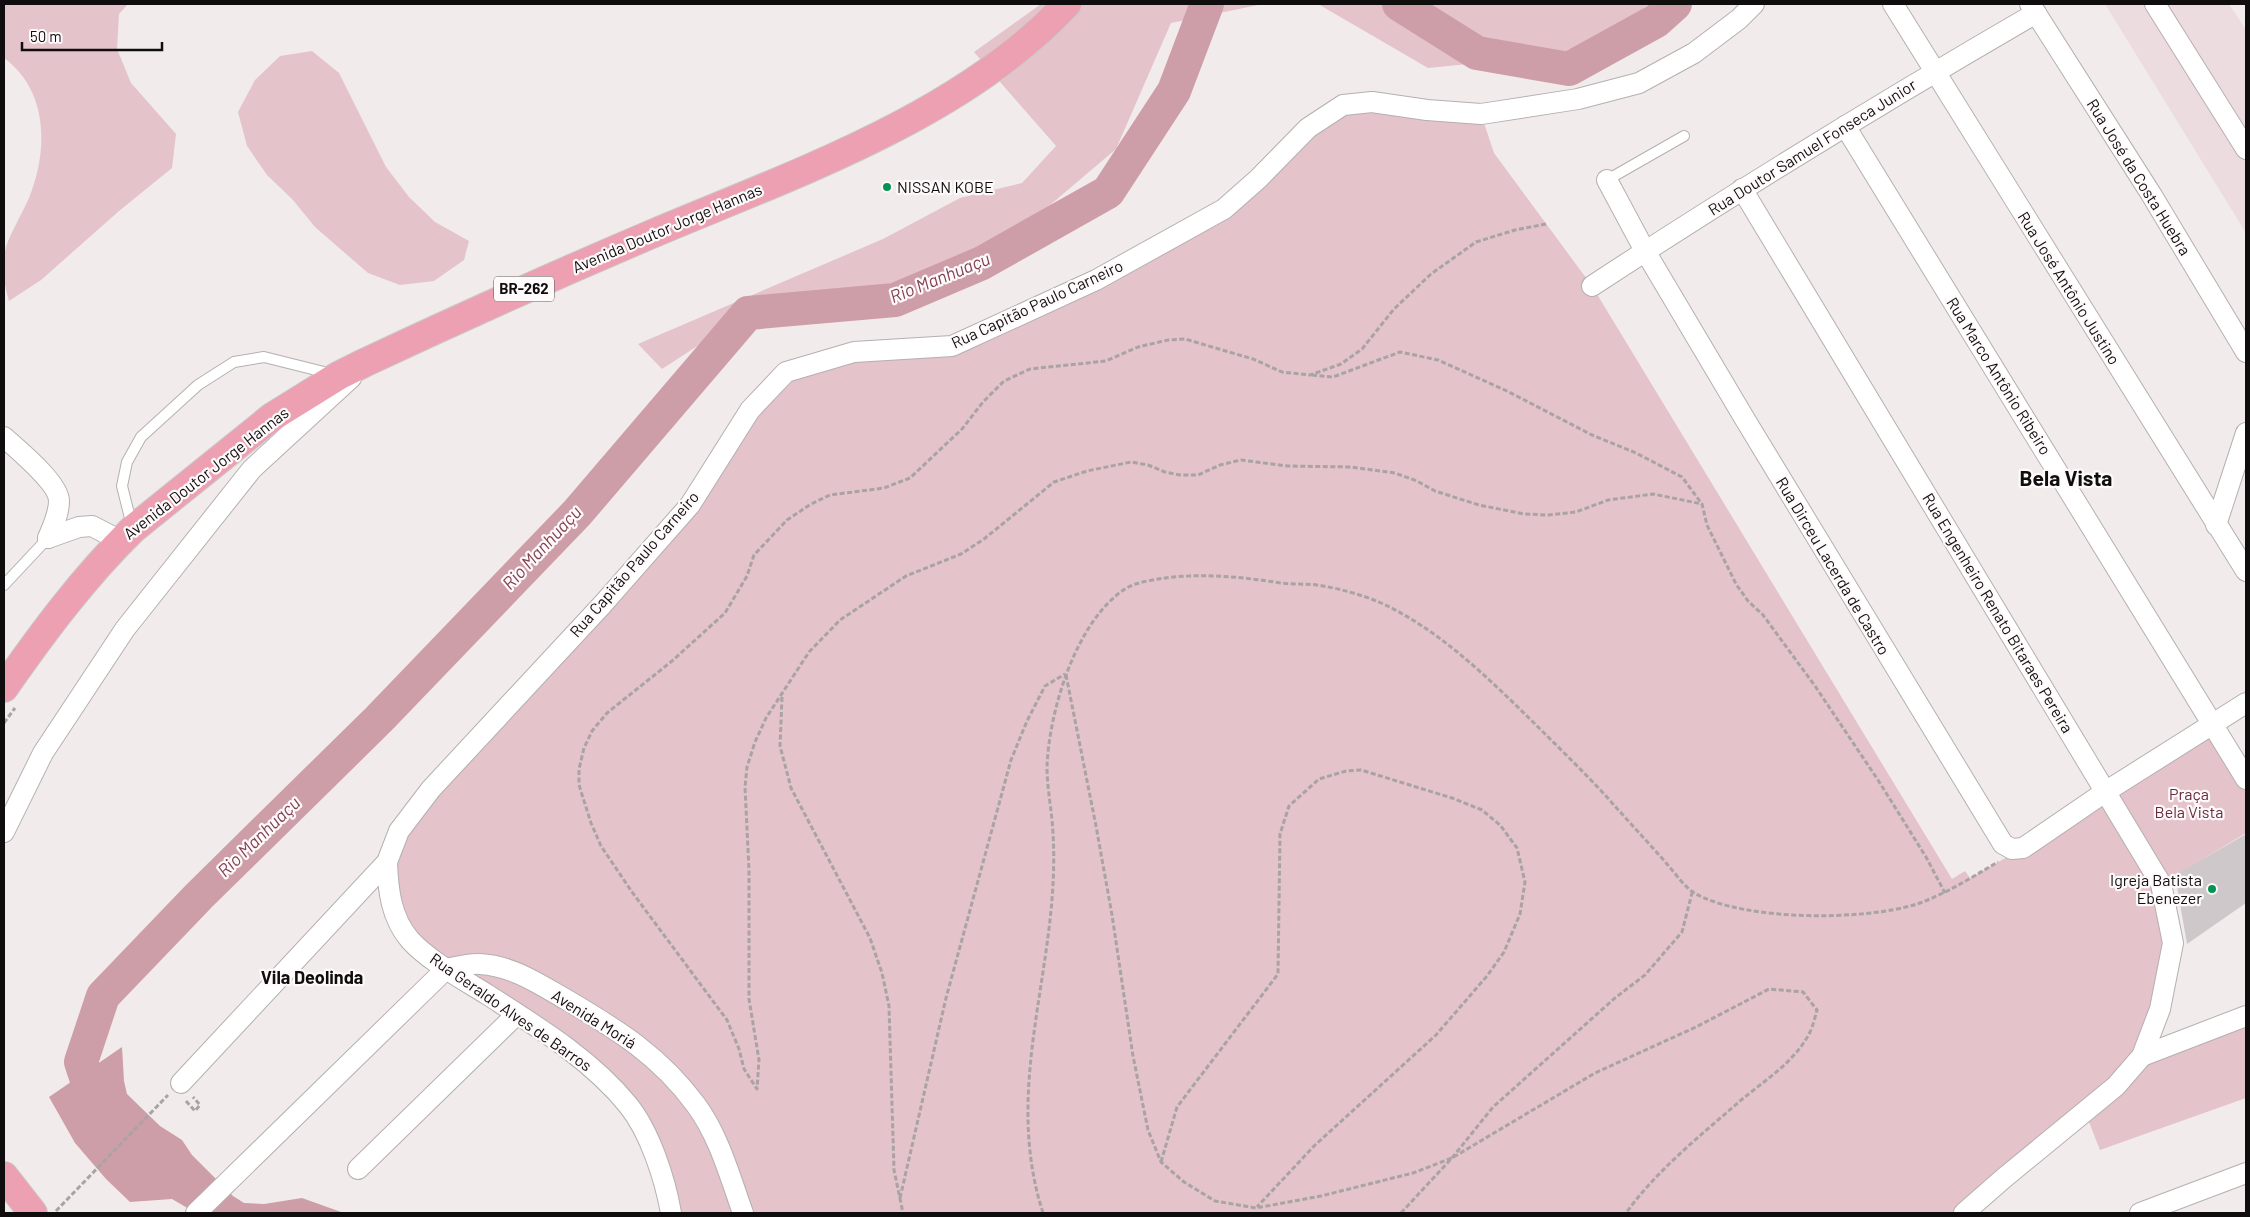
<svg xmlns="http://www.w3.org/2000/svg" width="2250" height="1217" viewBox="0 0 2250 1217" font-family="Barlow,sans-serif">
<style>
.built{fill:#ecdcdf}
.green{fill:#e4c3ca}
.water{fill:#ce9ea8}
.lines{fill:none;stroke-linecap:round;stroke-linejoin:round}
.river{stroke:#ce9ea8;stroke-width:34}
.building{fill:#cfc8ca}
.service-casing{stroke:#b6afb0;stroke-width:12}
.minor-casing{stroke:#b6afb0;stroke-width:22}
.trunk-casing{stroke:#cacaca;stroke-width:30}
.path{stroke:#a9a3a4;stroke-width:3;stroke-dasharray:5 2.5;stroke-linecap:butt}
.service{stroke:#fff;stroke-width:10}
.minor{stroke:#fff;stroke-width:20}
.trunk{stroke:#eca0b2;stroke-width:28}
.poi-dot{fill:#059353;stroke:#fef9fa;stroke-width:2}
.labels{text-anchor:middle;stroke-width:4.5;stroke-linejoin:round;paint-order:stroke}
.shield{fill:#fef9fa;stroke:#575454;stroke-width:1}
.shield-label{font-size:15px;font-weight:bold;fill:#0f0d0d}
.street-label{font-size:16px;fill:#0f0d0d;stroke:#fef9fa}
.poi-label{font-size:16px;fill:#0f0d0d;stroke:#fef9fa;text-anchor:start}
.park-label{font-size:16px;fill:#682b3c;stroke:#fef9fa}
.water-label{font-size:18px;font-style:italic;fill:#814152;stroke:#fef9fa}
.neighbourhood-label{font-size:18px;font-weight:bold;fill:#0f0d0d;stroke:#fef9fa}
.district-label{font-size:21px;font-weight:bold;fill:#0f0d0d;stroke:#fef9fa}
</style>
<rect width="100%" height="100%" fill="#f2ebec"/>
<!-- built -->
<polygon class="built" points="2105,4 2229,4 2246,30 2246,233"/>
<!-- green -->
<g class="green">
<path d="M4,4H128L119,14L117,49L131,83L176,134L172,168L119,211L41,280L9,301C5,286 1,270 4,255C8,235 21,217 29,198C48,151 49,91 4,58Z"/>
<polygon points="1041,4 1263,4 1171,23 1116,149 982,263 895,300 748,313 662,369 638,344 883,239 960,198 1022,183 1056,146 974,52"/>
<polygon points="1318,4 1649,4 1598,51 1428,68"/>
<polygon points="312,51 339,73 386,167 409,197 435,222 469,241 464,260 434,281 400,285 368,273 315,227 293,200 267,175 247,146 238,112 255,80 280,56"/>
<polygon points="1343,105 1481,114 1494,153 1592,286 1952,879 1965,871 1970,878 2023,848 2213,724 2246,779 2246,833 2161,884 2173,943 2142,1056 2246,1016 2246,1098 2100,1150 2085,1112 1964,1213 671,1213 628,1105 446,969 392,908 399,831 602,605 786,372 952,346 1224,209"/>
</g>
<!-- water -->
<polygon class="water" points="122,1047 124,1081 127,1094 160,1126 182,1140 192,1155 233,1196 244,1203 264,1204 302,1198 344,1213 196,1213 172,1199 130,1202 106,1179 75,1143 49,1097"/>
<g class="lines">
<!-- river -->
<g class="river">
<polyline points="1399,4 1477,53 1569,69 1656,21 1675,4"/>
<polyline points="101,1115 97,1111 81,1062 103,996 199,896 379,719 577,513 748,313 895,300 982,263 1108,192 1174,91 1207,4"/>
</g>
</g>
<!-- building -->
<polygon class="building" points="2246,834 2246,903 2187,944 2175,875"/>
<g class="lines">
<!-- service casing -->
<g class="service-casing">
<g id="service">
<polyline points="1607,180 1684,136"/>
<polyline points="132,526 122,486 127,462 141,437 198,385 234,362 264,357 332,374"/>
<polyline points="4,585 48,538"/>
</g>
</g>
<!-- minor casing -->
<g class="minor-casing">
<g id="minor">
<polyline points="1893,4 2246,571"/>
<polyline points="2030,4 2151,194 2246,352"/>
<polyline points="2155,4 2246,149"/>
<polyline points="1845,126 2246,779"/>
<polyline points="1607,180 1645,251 1746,421 2003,844 2012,849 2023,848 2105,792 2246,703"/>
<polyline points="1742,189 2161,884 2173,943 2160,1009 2142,1056 2116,1086 2004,1178 1964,1213"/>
<path d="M1592,286C1737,191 1886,100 2036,13"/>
<path d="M4,437C17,449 59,483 59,501C59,514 53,526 48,538"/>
<polyline points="2216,525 2246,433"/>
<polyline points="48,538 79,527 92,526 121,541"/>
<polyline points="4,832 43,753 125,629 252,469 351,378"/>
<path d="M387,862C388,890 391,918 410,940C429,961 464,980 488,995C536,1026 591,1059 628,1105C650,1132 665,1179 671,1213"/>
<polyline points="2142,1056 2246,1016"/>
<polyline points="181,1083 387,862 399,831 431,789 602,605 690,505 750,410 786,372 854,352 952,346 1096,280 1224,209 1258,179 1308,128 1343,105 1372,102 1427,110 1481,114 1578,99 1639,83 1694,53 1739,19 1754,4"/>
<polyline points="358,1169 517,1014"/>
<path d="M196,1213L446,969C456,967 469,963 480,964C513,966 539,984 567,1000C618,1030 660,1056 696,1105C719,1136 730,1177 743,1213"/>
<polyline points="2140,1213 2246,1173"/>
</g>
</g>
<!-- trunk casing -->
<g class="trunk-casing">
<g id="trunk">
<path d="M4,688C43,632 84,577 133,529L272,417L338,376L364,363C462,317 560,273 659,231C797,173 963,115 1067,4"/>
<polyline points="4,1176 33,1213"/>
</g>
</g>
<!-- path -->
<g class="path">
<polyline points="1546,224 1515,230 1476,242 1431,274 1394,309 1362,349 1341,364 1310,375 1282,372 1253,359 1185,339 1168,340 1138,347 1106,361 1030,369 1004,381 983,402 962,429 910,478 884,488 830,495 811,504 787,520 754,555 747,576 725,613 672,661 607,713 592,731 584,748 579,769 579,785 591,823 601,846 632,892 727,1020 739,1049 744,1069 757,1089 759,1060 749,999 749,870 745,787 747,767 755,742 766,718 809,652 840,620 906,576 961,554 984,539 1054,482 1087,471 1131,462 1148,465 1165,472 1180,475 1198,475 1220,465 1241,460 1287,466 1351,467 1395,473 1417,481 1435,491 1479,505 1524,514 1548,515 1576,512 1608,500 1653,494 1702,504"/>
<polyline points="1312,375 1333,377 1400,352 1438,360 1507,391 1592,435 1636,453 1682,477 1702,504 1707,525 1736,584 1748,601 1763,615 1815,686 1878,780 1926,857 1945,893"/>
<path d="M1066,675L1096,826L1112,915L1133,1056L1148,1130L1161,1162L1184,1182L1215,1201L1256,1208L1321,1196L1413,1173L1452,1158L1595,1073L1696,1027L1769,989L1803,992L1817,1010C1815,1017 1813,1026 1810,1032C1795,1062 1765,1080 1740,1101C1700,1136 1657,1170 1626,1213"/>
<polyline points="782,697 780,746 791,788 870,938 882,973 889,1006 894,1170 903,1213"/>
<polyline points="4,723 15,708"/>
<polyline points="186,1101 195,1111 200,1105 193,1097"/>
<polyline points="1161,1162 1177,1107 1278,974 1280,834 1289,806 1319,779 1346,771 1361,770 1452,798 1482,810 1500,825 1517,848 1525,882 1520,914 1504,952 1487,976 1436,1035 1314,1146 1257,1207"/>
<polyline points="900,1198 946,998 1011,760 1027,721 1045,686 1065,674"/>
<polyline points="56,1211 168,1095"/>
<path d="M1043,1213C1001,1083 1061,964 1053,833C1052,811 1047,789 1047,767C1049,711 1076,621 1125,589C1136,582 1152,580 1165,578C1204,573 1242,577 1281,583C1295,585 1309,583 1323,586C1341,589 1362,595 1379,602C1437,628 1485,675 1530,719C1555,744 1581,769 1606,796C1626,819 1647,841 1667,864C1676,874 1685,888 1696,894C1746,921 1863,921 1917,904C1946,894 1972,877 1998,862"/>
<polyline points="1401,1213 1452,1158 1493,1107 1615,998 1645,975 1682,932 1692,893"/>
</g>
<!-- service -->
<use href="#service" class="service"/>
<!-- minor -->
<use href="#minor" class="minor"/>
<!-- trunk -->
<use href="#trunk" class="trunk"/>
</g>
<!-- markers -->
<g class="poi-dot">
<circle cx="887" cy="187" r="5"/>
<circle cx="2212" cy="889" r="5"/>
</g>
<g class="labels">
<!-- shield labels -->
<rect class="shield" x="494" y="276.5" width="60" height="25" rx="4"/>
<g class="shield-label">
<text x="524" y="294">BR-262</text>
</g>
<!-- street labels -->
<g class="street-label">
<text transform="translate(1812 147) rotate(-32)" y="6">Rua Doutor Samuel Fonseca Junior</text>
<text transform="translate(2139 177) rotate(58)" y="6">Rua José da Costa Huebra</text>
<text transform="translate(667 228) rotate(-23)" y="6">Avenida Doutor Jorge Hannas</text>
<text transform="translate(2069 288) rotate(58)" y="6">Rua José Antônio Justino</text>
<text transform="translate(1037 304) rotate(-25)" y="6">Rua Capitão Paulo Carneiro</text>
<text transform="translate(1999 376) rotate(58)" y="6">Rua Marco Antônio Ribeiro</text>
<text transform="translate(206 473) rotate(-38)" y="6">Avenida Doutor Jorge Hannas</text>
<text transform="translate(634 564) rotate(-49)" y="6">Rua Capitão Paulo Carneiro</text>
<text transform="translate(1833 566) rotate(59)" y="6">Rua Dirceu Lacerda de Castro</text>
<text transform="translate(1998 613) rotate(59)" y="6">Rua Engenheiro Renato Bitaraes Pereira</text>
<text transform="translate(511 1012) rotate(35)" y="6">Rua Geraldo Alves de Barros</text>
<text transform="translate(594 1019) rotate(32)" y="6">Avenida Moriá</text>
</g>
<!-- poi labels -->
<g class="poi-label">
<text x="897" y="193">NISSAN KOBE</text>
<text x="2202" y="886" text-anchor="end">Igreja Batista<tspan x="2202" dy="18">Ebenezer</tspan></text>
</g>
<!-- park labels -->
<g class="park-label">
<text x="2189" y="800">Praça<tspan x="2189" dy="18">Bela Vista</tspan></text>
</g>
<!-- water labels -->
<g class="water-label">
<text transform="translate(940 278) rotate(-22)" y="6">Rio Manhuaçu</text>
<text transform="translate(542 548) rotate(-47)" y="6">Rio Manhuaçu</text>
<text transform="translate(259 837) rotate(-44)" y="6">Rio Manhuaçu</text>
</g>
<!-- neighbourhood labels -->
<g class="neighbourhood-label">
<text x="312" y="984">Vila Deolinda</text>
</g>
<!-- district labels -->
<g class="district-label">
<text x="2066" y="486">Bela Vista</text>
</g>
</g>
<!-- border -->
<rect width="2250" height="1217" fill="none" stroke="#0f0d0d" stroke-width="10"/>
<!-- scale -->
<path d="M22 42v8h140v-8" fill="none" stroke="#0f0d0d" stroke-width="2.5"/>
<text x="30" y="42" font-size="15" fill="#0f0d0d" stroke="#fef9fa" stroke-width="4" paint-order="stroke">50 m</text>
</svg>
